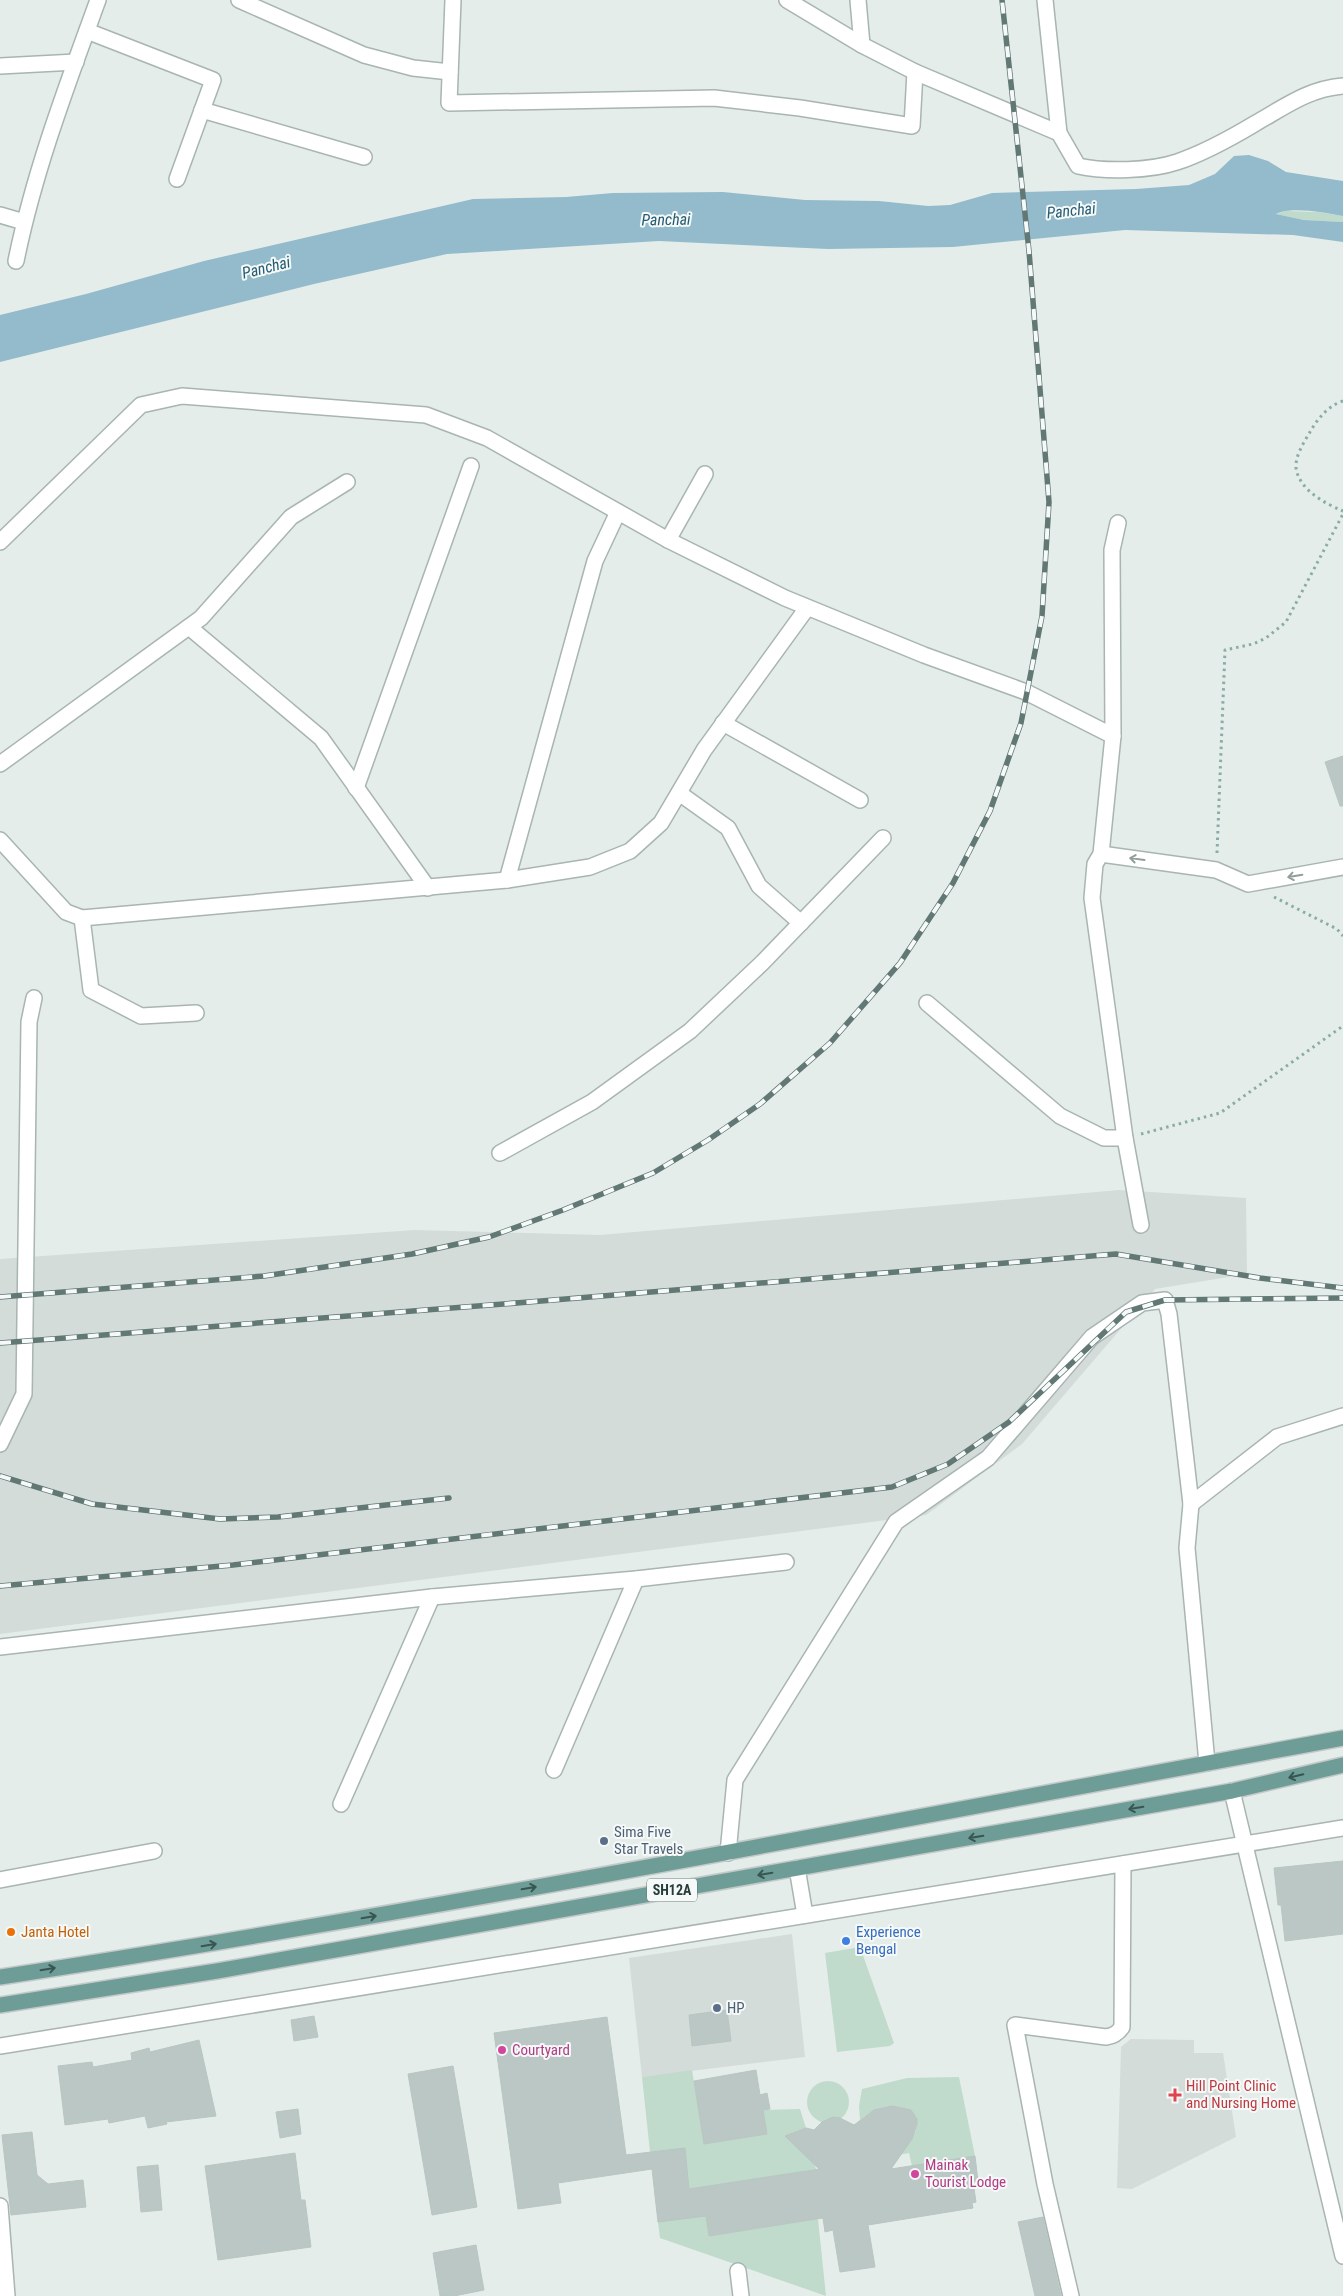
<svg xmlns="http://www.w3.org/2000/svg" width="1343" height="2296" viewBox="0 0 1343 2296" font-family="'Roboto Condensed',sans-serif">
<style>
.built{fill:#d3dcd9}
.green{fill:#c0dbcb}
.water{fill:#93bbcc}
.building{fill:#bac7c4;stroke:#b8c6c2}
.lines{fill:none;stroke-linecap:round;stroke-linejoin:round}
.minor-casing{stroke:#a8b5b2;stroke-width:18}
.major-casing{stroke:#c2c9c8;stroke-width:18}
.path{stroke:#89ada6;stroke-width:3;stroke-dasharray:2.5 4;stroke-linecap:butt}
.minor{stroke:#fff;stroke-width:15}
.major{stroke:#6e9d98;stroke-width:15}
.rail-casing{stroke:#617875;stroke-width:5.5}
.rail{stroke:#f5f9f8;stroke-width:4;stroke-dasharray:11;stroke-linecap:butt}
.oneway{stroke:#929e9c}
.oneway2{stroke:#385552}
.service-dot{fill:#5c6f8a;stroke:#f5f9f8;stroke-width:2}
.food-dot{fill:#e8710a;stroke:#f5f9f8;stroke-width:2}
.shop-dot{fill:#3f7fe0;stroke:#f5f9f8;stroke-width:2}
.hotel-dot{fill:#d1479c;stroke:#f5f9f8;stroke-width:2}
.health-dot{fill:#e0444e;stroke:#f5f9f8;stroke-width:2}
.labels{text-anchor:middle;stroke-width:4;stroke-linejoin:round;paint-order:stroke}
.shield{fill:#f5f9f8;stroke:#647573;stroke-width:1}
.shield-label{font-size:14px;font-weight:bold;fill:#263d3a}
.service-label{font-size:15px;fill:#4e5e75;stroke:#f5f9f8;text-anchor:start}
.food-label{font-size:15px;fill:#c56008;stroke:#f5f9f8;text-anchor:start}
.shop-label{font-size:15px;fill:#366cbe;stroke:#f5f9f8;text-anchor:start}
.hotel-label{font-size:15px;fill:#b23c85;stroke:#f5f9f8;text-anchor:start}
.health-label{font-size:15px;fill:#be3a42;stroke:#f5f9f8;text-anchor:start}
.water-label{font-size:16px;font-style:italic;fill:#265c73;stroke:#f5f9f8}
</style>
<rect width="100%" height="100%" fill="#e5edea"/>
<!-- built -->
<g class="built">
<polygon points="1119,1190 1246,1198 1247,1274 1155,1289 1022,1444 926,1515 0,1634 0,1259 415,1230 600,1235"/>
<polygon points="792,1934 805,2057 642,2077 629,1958"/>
<polygon points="1131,2039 1194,2040 1194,2053 1223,2053 1236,2137 1132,2189 1117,2188 1121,2047"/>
</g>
<!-- green -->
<g class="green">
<polygon points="1285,211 1319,212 1343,216 1343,222 1304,220 1276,214"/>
<polygon points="860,1947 894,2043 890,2046 837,2052 825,1953"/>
<polygon points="692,2070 704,2144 767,2134 763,2110 800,2109 806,2128 792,2133 790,2141 814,2162 816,2169 702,2188 709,2236 818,2219 826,2296 660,2238 658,2222 692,2217 685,2149 650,2152 642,2077"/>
<path d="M959,2077L975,2156L912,2166L909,2153L898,2155C908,2143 926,2126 911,2111C891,2104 875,2107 860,2120L859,2106L862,2089L907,2078Z"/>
<circle cx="828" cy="2102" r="21"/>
</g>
<!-- water -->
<path class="water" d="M1249,155L1268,161L1286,172L1343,181V216C1326,213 1291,206 1276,214L1304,220L1343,222V242L1293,235L1125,230L953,247L828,249L659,241L447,254L314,284L0,362V315L86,294L204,261L473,199L566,197L613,193L723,192L805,200L879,201L928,206L950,205L992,193L1136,189L1189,185L1215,174L1234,156Z"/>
<!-- building -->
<g class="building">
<polygon points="1343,756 1343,806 1340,806 1325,762"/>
<polygon points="1343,1861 1343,1934 1285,1941 1281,1905 1278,1905 1274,1868"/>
<polygon points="727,2010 731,2041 692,2046 689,2015"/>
<polygon points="314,2016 318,2037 294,2041 291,2020"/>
<polygon points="607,2017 626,2155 685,2148 689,2189 819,2169 785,2136 806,2128 814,2130 822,2122 833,2117 840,2118 854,2125 874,2110 892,2106 911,2110 917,2119 917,2124 912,2139 891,2169 975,2156 978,2181 973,2182 976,2202 972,2203 973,2208 868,2225 875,2267 840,2272 833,2230 825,2232 823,2218 709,2236 706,2216 658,2222 652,2169 558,2183 561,2203 518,2209 494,2033"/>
<polygon points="199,2040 216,2116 166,2122 167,2124 148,2128 145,2116 109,2123 108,2119 65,2125 58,2066 92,2062 93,2067 132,2060 131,2053 149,2048 150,2052"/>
<polygon points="453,2066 477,2207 432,2215 408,2074"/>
<polygon points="756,2070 760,2095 767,2093 770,2109 763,2110 767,2134 704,2144 694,2081"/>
<polygon points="298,2109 301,2134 280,2138 276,2112"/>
<polygon points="32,2132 37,2175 48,2184 83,2180 86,2207 11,2215 2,2135"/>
<polygon points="295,2153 301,2200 305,2200 311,2247 218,2260 205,2166"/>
<polygon points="158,2165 162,2210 141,2212 137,2167"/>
<polygon points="1043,2217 1061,2296 1035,2296 1018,2222"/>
<polygon points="476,2245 484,2290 454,2296 440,2296 433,2253"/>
</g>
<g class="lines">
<!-- minor casing -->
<g class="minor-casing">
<g id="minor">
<polyline points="239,0 364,55 413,68 450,72"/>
<polyline points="453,0 449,103 714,98 800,108 912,126 915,72"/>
<path d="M787,0L862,45L915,72L1059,133L1078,166C1105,172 1150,171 1177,162C1204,153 1231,138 1256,123C1286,106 1308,89 1343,86"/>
<polyline points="858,0 862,45"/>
<polyline points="1045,0 1059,133"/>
<polyline points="87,31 213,80 177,179"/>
<polyline points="0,66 76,62"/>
<polyline points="202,110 364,157"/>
<polyline points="0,215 24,222"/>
<path d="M16,261C34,172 67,85 98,0"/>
<polyline points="1118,523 1112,550 1113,736 1101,854 1095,864 1092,898 1125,1138 1141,1225"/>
<polyline points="668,540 705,474"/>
<polyline points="0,542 141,405 182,396 426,415 487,438 668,540 785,598 924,655 1026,692 1113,736"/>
<polyline points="189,627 321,738 428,888"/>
<polyline points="723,723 860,800"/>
<polyline points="0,764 201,618 291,517 347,482"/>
<polyline points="356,788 471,466"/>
<polyline points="679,793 728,828 759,886 801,923"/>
<polyline points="0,840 66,912 82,918 507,880 590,867 630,851 661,823 704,750 807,608"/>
<polyline points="1101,854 1216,870 1248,884 1343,867"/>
<polyline points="507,880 595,561 618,512"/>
<polyline points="82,918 91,990 141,1016 196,1013"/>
<polyline points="927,1003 1060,1116 1104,1138 1125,1138"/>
<polyline points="500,1153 592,1102 690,1031 762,963 883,838"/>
<polyline points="0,1444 24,1394 29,1022 34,998"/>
<polyline points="1191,1504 1277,1437 1343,1416"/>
<polyline points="0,1647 432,1597 636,1579 786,1562"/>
<polyline points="554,1770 636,1579"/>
<polyline points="1232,1791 1343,2256"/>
<polyline points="341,1804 432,1597"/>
<polyline points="728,1853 735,1780 896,1522 988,1458 1092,1337 1142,1303 1165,1300 1169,1314 1191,1504 1187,1548 1207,1763"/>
<polyline points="797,1868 805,1915"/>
<polyline points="0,1880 154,1851"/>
<polyline points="0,2046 1343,1828"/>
<polyline points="0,2206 7,2296"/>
<polyline points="738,2271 741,2296"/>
<path d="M1071,2296L1045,2184L1015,2025L1106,2037C1114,2036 1118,2033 1122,2027L1123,1864"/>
</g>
</g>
<!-- major casing -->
<g class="major-casing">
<g id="major">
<path d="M0,1977C450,1908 896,1820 1343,1738"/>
<polyline points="0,2005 217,1971 1232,1791 1343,1765"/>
</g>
</g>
<!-- path -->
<g class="path">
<path d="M1343,401C1328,406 1318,418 1310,432C1304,442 1295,456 1296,468C1299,490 1326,504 1343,511"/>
<polyline points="1217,853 1225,650 1253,644 1266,638 1286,622 1343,514"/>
<polyline points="1274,897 1337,929 1343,936"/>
<polyline points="1141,1134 1220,1113 1343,1026"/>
</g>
<!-- minor -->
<use href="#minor" class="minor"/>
<!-- major -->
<use href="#major" class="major"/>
<!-- rail casing -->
<g class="rail-casing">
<g id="rail">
<polyline points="0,1297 264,1276 412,1254 489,1237 563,1210 653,1173 708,1140 760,1104 830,1043 900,963 953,883 990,811 1021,723 1042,616 1049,502 1029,251 1002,0"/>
<polyline points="0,1343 529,1302 1116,1254 1260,1278 1343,1288"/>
<polyline points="0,1476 92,1504 220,1519 278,1517 449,1498"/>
<polyline points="0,1586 233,1565 892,1487 948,1464 1009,1422 1126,1312 1165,1300 1343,1298"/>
</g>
</g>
<!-- rail -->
<use href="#rail" class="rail"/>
</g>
<!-- one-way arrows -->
<defs><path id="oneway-shaft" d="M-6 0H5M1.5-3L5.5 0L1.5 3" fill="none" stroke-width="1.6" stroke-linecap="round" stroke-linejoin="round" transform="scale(1.25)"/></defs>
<g class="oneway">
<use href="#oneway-shaft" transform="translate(1137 859) rotate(-172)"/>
<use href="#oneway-shaft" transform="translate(1295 876) rotate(170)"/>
</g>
<g class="oneway2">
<use href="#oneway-shaft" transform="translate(1296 1776) rotate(167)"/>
<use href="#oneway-shaft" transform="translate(1136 1808) rotate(170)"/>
<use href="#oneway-shaft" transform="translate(976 1837) rotate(170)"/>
<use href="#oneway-shaft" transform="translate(765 1874) rotate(170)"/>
<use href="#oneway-shaft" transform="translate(529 1888) rotate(-10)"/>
<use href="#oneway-shaft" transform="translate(369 1917) rotate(-10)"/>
<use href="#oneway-shaft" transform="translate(209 1945) rotate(-9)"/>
<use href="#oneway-shaft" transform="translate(48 1969) rotate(-9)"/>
</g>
<!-- markers -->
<g class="service-dot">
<circle cx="604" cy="1841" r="5"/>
<circle cx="717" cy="2008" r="5"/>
</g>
<circle class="food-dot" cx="11" cy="1932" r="5"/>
<circle class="shop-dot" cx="846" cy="1941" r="5"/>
<g class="hotel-dot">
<circle cx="502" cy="2050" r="5"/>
<circle cx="915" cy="2174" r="5"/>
</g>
<path class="health-dot" d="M1172.5 2087.5h5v5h5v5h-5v5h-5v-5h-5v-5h5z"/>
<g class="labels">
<!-- shield labels -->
<rect class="shield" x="647" y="1878.5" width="50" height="23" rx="4"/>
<g class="shield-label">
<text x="672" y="1895">SH12A</text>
</g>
<!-- service labels -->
<g class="service-label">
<text x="614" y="1837">Sima Five<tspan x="614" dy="17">Star Travels</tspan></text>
<text x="727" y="2013">HP</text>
</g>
<!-- food labels -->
<g class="food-label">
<text x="21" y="1937">Janta Hotel</text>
</g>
<!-- shop labels -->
<g class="shop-label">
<text x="856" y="1937">Experience<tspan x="856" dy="17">Bengal</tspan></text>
</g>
<!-- hotel labels -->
<g class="hotel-label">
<text x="512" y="2055">Courtyard</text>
<text x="925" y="2170">Mainak<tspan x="925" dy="17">Tourist Lodge</tspan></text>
</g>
<!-- health labels -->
<g class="health-label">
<text x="1186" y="2091">Hill Point Clinic<tspan x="1186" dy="17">and Nursing Home</tspan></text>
</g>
<!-- water labels -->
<g class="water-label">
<text transform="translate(1071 210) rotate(-6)" y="6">Panchai</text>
<text transform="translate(666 219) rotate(-1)" y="6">Panchai</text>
<text transform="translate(266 267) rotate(-14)" y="6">Panchai</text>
</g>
</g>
</svg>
